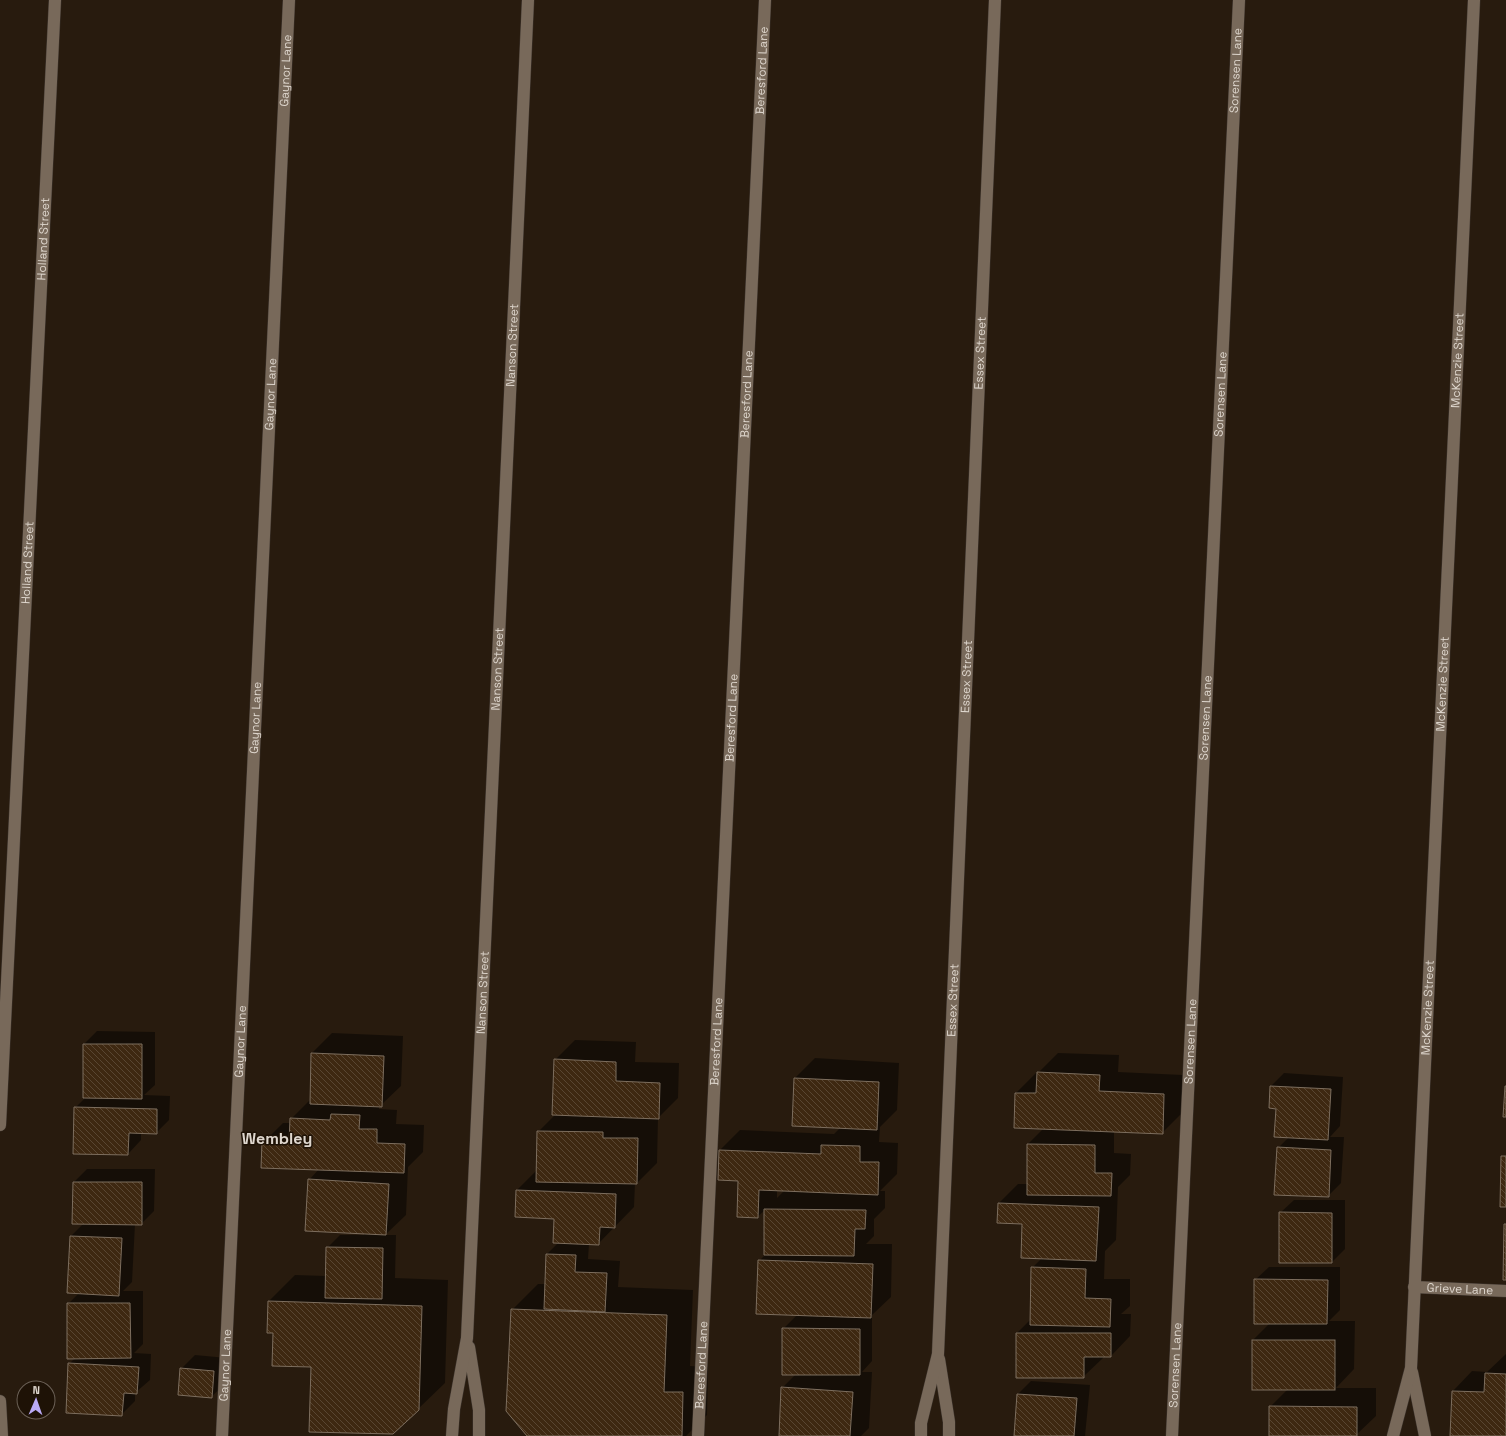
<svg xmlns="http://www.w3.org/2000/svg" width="1506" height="1436" viewBox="0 0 1506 1436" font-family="'Space Grotesk',sans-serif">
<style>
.shadow{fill:#0007;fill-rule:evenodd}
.building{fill:url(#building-back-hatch);stroke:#7d6e5e}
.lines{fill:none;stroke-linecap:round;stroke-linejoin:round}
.lane-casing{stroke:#3d342d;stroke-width:13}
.street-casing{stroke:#3d342d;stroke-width:13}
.lane{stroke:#78695a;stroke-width:12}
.street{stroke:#78695a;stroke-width:12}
.labels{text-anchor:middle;stroke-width:3;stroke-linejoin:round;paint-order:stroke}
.street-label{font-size:12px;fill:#ded6cd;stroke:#1e1206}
.district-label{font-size:16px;font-weight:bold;fill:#ded6cd;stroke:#1e1206}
</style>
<defs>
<pattern id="building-back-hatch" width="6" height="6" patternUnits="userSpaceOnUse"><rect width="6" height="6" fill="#3e2811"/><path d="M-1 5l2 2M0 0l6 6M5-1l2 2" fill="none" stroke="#594632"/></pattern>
</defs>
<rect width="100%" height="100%" fill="#281b0e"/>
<!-- shadow -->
<g class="shadow">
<polygon points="97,1031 155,1032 155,1085 144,1095 170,1096 169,1120 156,1133 141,1132 141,1140 128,1154 75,1108 84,1099 84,1044"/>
<polygon points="332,1033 403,1036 401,1086 381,1105 379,1105 379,1109 397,1110 396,1124 424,1125 423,1152 408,1167 406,1215 385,1235 396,1235 395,1278 448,1280 445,1383 418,1409 312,1366 274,1332 268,1332 269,1301 295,1275 326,1276 327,1248 340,1235 364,1235 364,1233 309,1180 319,1169 263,1143 283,1123 290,1123 291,1119 311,1099 312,1053"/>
<polygon points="575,1040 636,1042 635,1062 679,1063 678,1098 658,1118 657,1163 637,1183 635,1183 634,1207 598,1244 589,1244 588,1259 620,1261 618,1287 693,1290 690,1366 708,1367 707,1415 686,1436 528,1436 512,1310 538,1284 546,1284 547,1254 559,1242 556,1218 516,1217 517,1190 537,1170 538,1132 556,1114 555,1060"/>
<polygon points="1058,1053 1119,1055 1118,1072 1183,1075 1182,1113 1162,1133 1114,1131 1114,1153 1131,1154 1130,1175 1118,1187 1116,1240 1105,1251 1104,1279 1130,1279 1130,1306 1121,1314 1131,1314 1130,1336 1111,1356 1103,1356 1103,1358 1083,1377 1017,1333 1031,1319 1032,1268 1042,1258 1023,1223 999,1203 1018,1184 1028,1184 1028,1144 1044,1128 1015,1127 1016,1093 1036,1073 1038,1073"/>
<path d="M815,1058L899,1063L897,1110L880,1127L879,1142L898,1143L897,1174L880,1191H885V1208L874,1219V1236L866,1244H892L891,1297L872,1315V1361L862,1372H872L869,1428L861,1436H780L782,1388L796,1374L783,1329L798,1314L759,1261L765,1255V1210L757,1217L739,1180L720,1150L740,1130L834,1134L840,1128L795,1078ZM777,1190H785L777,1198Z"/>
<polygon points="1284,1073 1343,1077 1340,1126 1330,1137 1344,1137 1341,1183 1328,1196 1278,1148 1289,1137 1277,1108 1271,1086"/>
<polygon points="87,1169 155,1169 154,1211 141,1224 135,1224 132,1282 123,1291 143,1291 143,1344 134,1353 151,1354 150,1380 135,1393 135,1401 122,1414 69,1364 75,1358 68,1304 80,1292 71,1236 84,1223 74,1182"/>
<polygon points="1294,1200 1345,1200 1345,1249 1332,1262 1280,1213"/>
<polygon points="1269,1267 1340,1267 1340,1310 1329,1321 1355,1321 1354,1369 1336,1388 1376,1388 1376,1416 1356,1435 1270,1436 1270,1407 1288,1389 1253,1340 1270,1323 1255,1280"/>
<polygon points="1506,1354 1506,1436 1451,1436 1453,1391 1472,1371 1487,1372"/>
<polygon points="195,1355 227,1358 225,1384 211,1397 181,1369"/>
<polygon points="1031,1381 1090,1385 1085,1436 1015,1436 1018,1394"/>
</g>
<!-- building -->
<g class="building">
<polygon points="83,1044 142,1044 142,1099 83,1098"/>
<polygon points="311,1053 384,1056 382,1107 310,1104"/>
<polygon points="554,1059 616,1062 616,1081 660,1083 659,1119 552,1115"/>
<polygon points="1037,1072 1100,1075 1099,1091 1164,1094 1163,1134 1014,1128 1015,1093 1036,1093"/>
<polygon points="794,1078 879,1082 877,1130 792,1126"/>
<polygon points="1270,1086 1331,1089 1328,1140 1274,1137 1276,1109 1269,1108"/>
<polygon points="1505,1086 1506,1086 1506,1117 1503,1117"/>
<polygon points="74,1107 157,1109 157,1134 129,1133 128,1155 73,1154"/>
<polygon points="331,1114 360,1115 359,1129 377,1129 377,1143 405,1144 404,1173 261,1168 262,1142 289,1143 290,1118 330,1120"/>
<polygon points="537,1131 603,1132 603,1138 638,1138 637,1184 536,1182"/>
<polygon points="1027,1144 1095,1145 1095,1173 1112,1173 1111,1196 1027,1195"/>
<polygon points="821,1145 860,1146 860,1162 879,1162 878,1195 759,1190 758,1218 737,1217 738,1181 718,1180 719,1150 821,1154"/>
<polygon points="1277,1147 1331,1150 1329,1197 1274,1195"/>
<polygon points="1501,1156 1506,1156 1506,1207 1500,1207"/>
<polygon points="308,1179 389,1184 386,1235 305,1231"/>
<polygon points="73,1182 142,1182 142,1225 72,1224"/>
<polygon points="516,1190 616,1194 615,1228 600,1227 599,1245 553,1243 554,1219 515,1217"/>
<polygon points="998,1203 1099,1207 1096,1261 1021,1258 1022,1224 997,1223"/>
<polygon points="764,1209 866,1210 865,1229 855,1229 854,1256 764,1255"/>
<polygon points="1279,1212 1332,1213 1332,1263 1279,1263"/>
<polygon points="1504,1224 1506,1224 1506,1280 1503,1280"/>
<polygon points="70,1236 122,1238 119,1296 67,1293"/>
<polygon points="326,1247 383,1248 382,1299 325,1298"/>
<polygon points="546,1254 576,1255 575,1272 607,1273 605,1312 544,1309"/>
<polygon points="758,1260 873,1264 871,1318 756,1314"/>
<polygon points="1031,1267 1086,1269 1085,1298 1111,1299 1110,1327 1030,1325"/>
<polygon points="1254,1279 1328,1280 1327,1324 1254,1324"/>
<polygon points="268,1301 422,1306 419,1410 393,1434 309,1432 311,1367 272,1366 273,1333 267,1333"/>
<polygon points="67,1303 130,1303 131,1358 67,1359"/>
<polygon points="511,1309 667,1315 664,1392 683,1392 682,1436 527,1436 506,1411"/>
<polygon points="782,1328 860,1329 860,1375 782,1375"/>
<polygon points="1016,1333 1111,1333 1111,1357 1084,1357 1084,1378 1016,1378"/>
<rect x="1252" y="1340" width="83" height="50"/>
<polygon points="68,1363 139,1367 137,1394 124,1393 122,1416 66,1413"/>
<polygon points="180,1368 214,1371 212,1398 178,1395"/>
<polygon points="1485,1373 1506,1374 1506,1436 1450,1436 1452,1391 1484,1392"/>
<polygon points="781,1387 853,1392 850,1436 779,1436"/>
<polygon points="1017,1394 1077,1398 1074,1436 1014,1436"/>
<polygon points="1269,1406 1357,1407 1357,1436 1269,1436"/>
</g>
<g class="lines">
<!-- lane casing -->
<g class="lane-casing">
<g id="lane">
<path id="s1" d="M1414,1287L1506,1291"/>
<path id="s2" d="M222,1436L289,0"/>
<path id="s3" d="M698,1436L765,0"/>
<path id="s4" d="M1172,1436L1239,0"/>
</g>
</g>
<!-- street casing -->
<g class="street-casing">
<g id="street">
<path id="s5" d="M0,1125L55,0"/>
<polyline points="469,1347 479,1410 479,1436"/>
<polyline points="939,1359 949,1422 949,1436"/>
<polyline points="1412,1372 1425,1436"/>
<polyline points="0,1401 2,1436"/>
<path id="s6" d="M452,1436L454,1409L467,1338L528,0"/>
<path id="s7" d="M921,1436V1423L938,1354L995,0"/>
<path id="s8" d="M1393,1436L1411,1368L1474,0"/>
</g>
</g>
<!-- lane -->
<use href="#lane" class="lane"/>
<!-- street -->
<use href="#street" class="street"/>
</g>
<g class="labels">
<!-- street labels -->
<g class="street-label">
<text dy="4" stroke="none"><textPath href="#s2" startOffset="1367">Gaynor Lane</textPath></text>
<text dy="4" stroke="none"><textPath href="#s3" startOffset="1367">Beresford Lane</textPath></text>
<text dy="4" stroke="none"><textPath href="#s4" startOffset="1367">Sorensen Lane</textPath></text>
<text dy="4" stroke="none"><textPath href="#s5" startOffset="887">Holland Street</textPath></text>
<text dy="4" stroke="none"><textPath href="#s6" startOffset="1093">Nanson Street</textPath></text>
<text dy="4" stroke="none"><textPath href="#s7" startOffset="1086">Essex Street</textPath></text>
<text dy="4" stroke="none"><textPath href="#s8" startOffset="1079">McKenzie Street</textPath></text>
<text dy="4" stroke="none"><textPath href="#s2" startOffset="1043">Gaynor Lane</textPath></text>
<text dy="4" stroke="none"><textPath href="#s3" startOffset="1043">Beresford Lane</textPath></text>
<text dy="4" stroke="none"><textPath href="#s4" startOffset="1043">Sorensen Lane</textPath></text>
<text dy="4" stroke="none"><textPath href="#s5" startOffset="563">Holland Street</textPath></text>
<text dy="4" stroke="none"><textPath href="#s6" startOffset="769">Nanson Street</textPath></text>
<text dy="4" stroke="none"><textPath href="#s7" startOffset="762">Essex Street</textPath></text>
<text dy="4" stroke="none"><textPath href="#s8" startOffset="755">McKenzie Street</textPath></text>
<text dy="4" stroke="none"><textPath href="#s2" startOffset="719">Gaynor Lane</textPath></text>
<text dy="4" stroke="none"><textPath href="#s3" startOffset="719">Beresford Lane</textPath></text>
<text dy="4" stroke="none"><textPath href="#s4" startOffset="719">Sorensen Lane</textPath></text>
<text dy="4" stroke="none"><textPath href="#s6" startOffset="445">Nanson Street</textPath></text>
<text dy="4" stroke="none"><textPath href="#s7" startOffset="438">Essex Street</textPath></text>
<text dy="4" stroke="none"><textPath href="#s8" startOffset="431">McKenzie Street</textPath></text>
<text dy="4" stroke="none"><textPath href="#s2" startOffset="395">Gaynor Lane</textPath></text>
<text dy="4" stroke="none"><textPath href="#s3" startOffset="395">Beresford Lane</textPath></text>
<text dy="4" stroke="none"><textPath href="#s4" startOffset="395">Sorensen Lane</textPath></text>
<text dy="4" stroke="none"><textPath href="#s1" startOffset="46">Grieve Lane</textPath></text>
<text dy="4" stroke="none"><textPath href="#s2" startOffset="71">Gaynor Lane</textPath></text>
<text dy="4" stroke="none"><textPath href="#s3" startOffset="71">Beresford Lane</textPath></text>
<text dy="4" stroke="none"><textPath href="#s4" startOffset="71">Sorensen Lane</textPath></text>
</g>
<!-- district labels -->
<g class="district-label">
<text x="277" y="1144">Wembley</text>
</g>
</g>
<!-- north arrow -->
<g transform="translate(36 1400) rotate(2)"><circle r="19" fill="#1e1206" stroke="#6b6056"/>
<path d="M0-3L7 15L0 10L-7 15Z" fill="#baaaf6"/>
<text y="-6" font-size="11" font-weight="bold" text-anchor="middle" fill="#ded6cd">N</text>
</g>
</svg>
